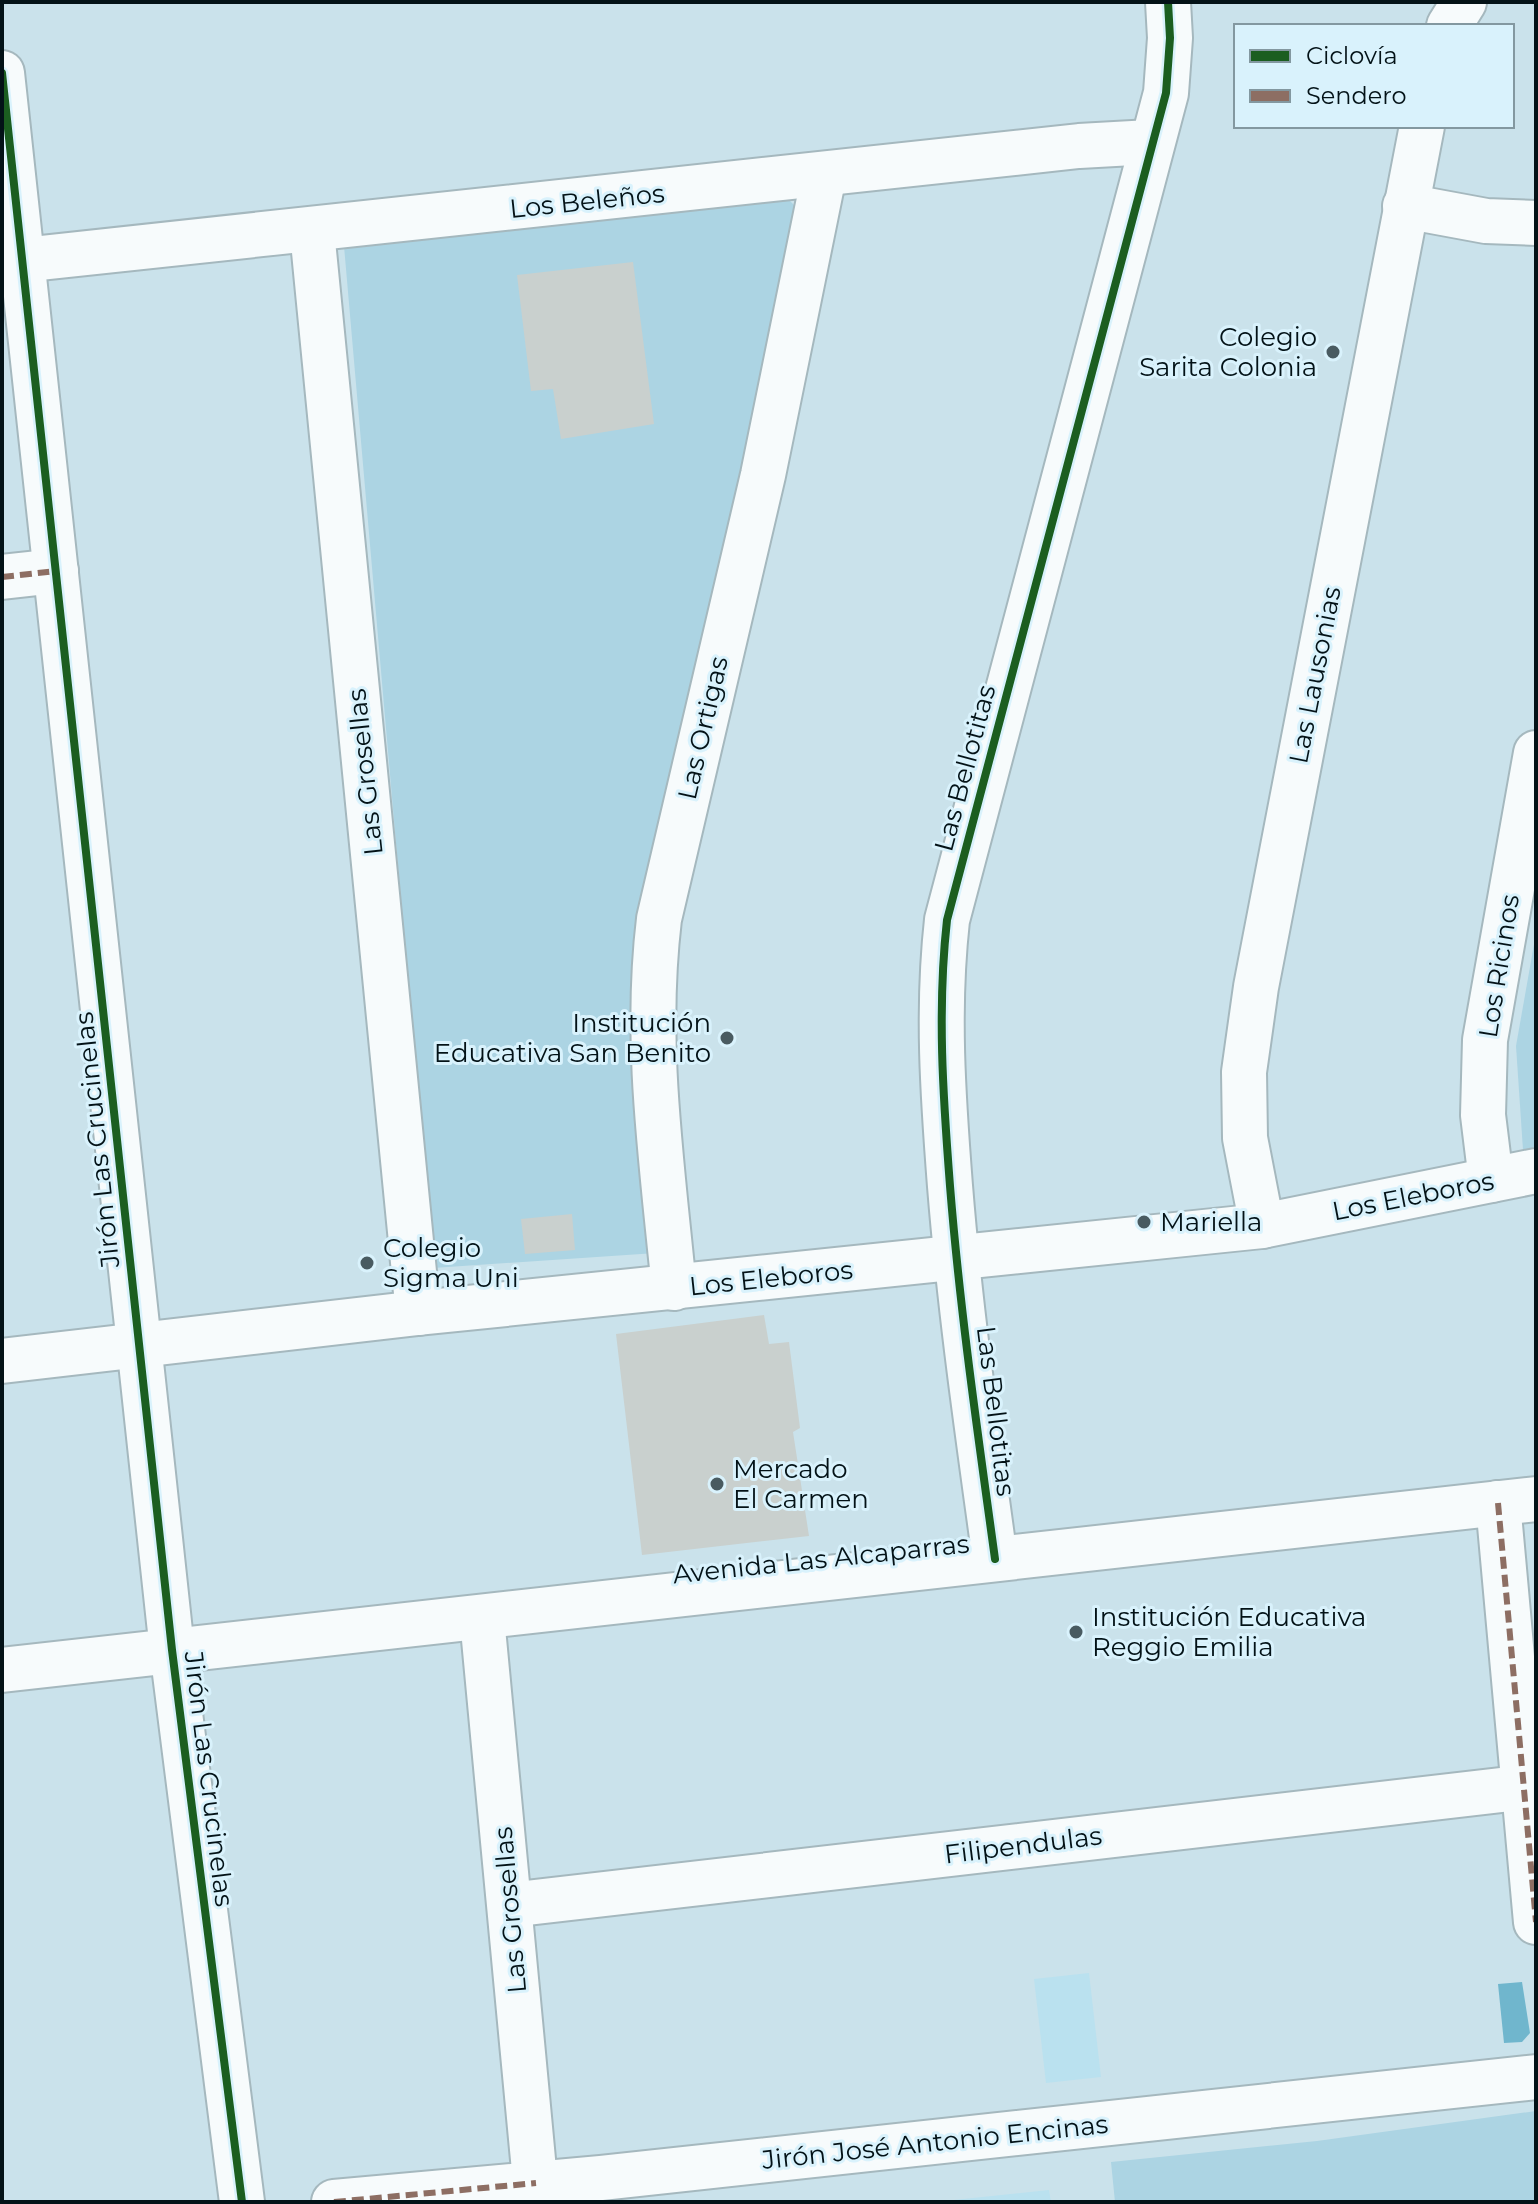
<svg xmlns="http://www.w3.org/2000/svg" width="1538" height="2204" viewBox="0 0 1538 2204" font-family="Montserrat,sans-serif">
<style>
.built{fill:#bae1ef}
.green{fill:#acd4e3}
.water{fill:#70b6cd}
.building{fill:#c9d0ce}
.lines{fill:none;stroke-linecap:round;stroke-linejoin:round}
.minor-casing{stroke:#a5b8be;stroke-width:48}
.minor{stroke:#f7fbfc;stroke-width:44}
.quiet{stroke:#8d6e63;stroke-width:6;stroke-dasharray:12 6;stroke-linecap:butt}
.cycleway-casing{stroke:#d9f2fc;stroke-width:13}
.cycleway{stroke:#1b5e20;stroke-width:8}
.poi-dot{fill:#495b61;stroke:#d9f2fc;stroke-width:3}
.labels{text-anchor:middle;stroke-width:6;stroke-linejoin:round;paint-order:stroke}
.street-label{font-size:26px;fill:#031217;stroke:#d9f2fc}
.poi-label{font-size:26px;fill:#031217;stroke:#d9f2fc;text-anchor:start}
</style>
<rect width="100%" height="100%" fill="#cae2eb"/>
<!-- built -->
<g class="built">
<polygon points="1089,1973 1101,2077 1046,2083 1034,1979"/>
<polygon points="1049,2190 1051,2202 935,2202"/>
</g>
<!-- green -->
<g class="green">
<polygon points="786,197 806,217 653,895 656,1253 433,1268 344,246"/>
<polygon points="1536,933 1536,1147 1523,1150 1516,1046"/>
<polygon points="1536,2111 1536,2202 1115,2202 1111,2162 1317,2141"/>
</g>
<!-- water -->
<polygon class="water" points="1522,1982 1530,2033 1522,2042 1504,2043 1498,1984"/>
<!-- building -->
<g class="building">
<polygon points="633,262 654,424 561,439 553,389 531,391 517,275"/>
<polygon points="572,1214 575,1250 525,1254 521,1219"/>
<polygon points="764,1315 769,1344 789,1342 800,1428 793,1432 809,1536 642,1555 616,1334"/>
</g>
<g class="lines">
<!-- minor casing -->
<g class="minor-casing">
<g id="minor">
<polyline points="1449,26 1464,2"/>
<polyline points="2,73 172,1650 242,2202"/>
<polyline points="1405,206 1486,221 1536,223"/>
<polyline points="312,231 418,1313"/>
<polyline points="22,260 1079,146 1151,142"/>
<polyline points="2,577 56,571"/>
<polyline points="1491,1180 1483,1115 1485,1040 1536,753"/>
<polyline points="1262,1226 1245,1138 1244,1072 1256,987 1422,126"/>
<path d="M674,1288C662,1163 644,1044 659,919L763,475L824,175"/>
<polyline points="2,1361 418,1313 1262,1226 1536,1171"/>
<polyline points="1498,1503 1536,1922"/>
<path d="M995,1559C978,1435 960,1311 950,1186C943,1096 937,1010 947,920L1166,93L1170,38L1168,2"/>
<polyline points="482,1618 537,2202"/>
<polyline points="2,1670 1536,1499"/>
<polyline points="510,1905 1536,1786"/>
<polyline points="334,2202 601,2178 1536,2077"/>
</g>
</g>
<!-- minor -->
<use href="#minor" class="minor"/>
<!-- quiet -->
<g class="quiet">
<polyline points="2,577 56,571"/>
<polyline points="1498,1503 1536,1922"/>
<polyline points="334,2202 536,2183"/>
</g>
<!-- cycleway casing -->
<g class="cycleway-casing">
<g id="cycleway">
<polyline points="2,73 172,1650 242,2202"/>
<path d="M995,1559C978,1435 960,1311 950,1186C943,1096 937,1010 947,920L1166,93L1170,38L1168,2"/>
</g>
</g>
<!-- cycleway -->
<use href="#cycleway" class="cycleway"/>
</g>
<!-- markers -->
<g class="poi-dot">
<circle cx="1333" cy="352" r="8"/>
<circle cx="727" cy="1038" r="8"/>
<circle cx="1144" cy="1222" r="8"/>
<circle cx="367" cy="1263" r="8"/>
<circle cx="717" cy="1484" r="8"/>
<circle cx="1076" cy="1632" r="8"/>
</g>
<g class="labels">
<!-- street labels -->
<g class="street-label">
<text transform="translate(587 201) rotate(-6)" y="9">Los Beleños</text>
<text transform="translate(1315 675) rotate(-79)" y="9">Las Lausonias</text>
<text transform="translate(703 728) rotate(-77)" y="9">Las Ortigas</text>
<text transform="translate(965 768) rotate(-75)" y="9">Las Bellotitas</text>
<text transform="translate(365 772) rotate(-96)" y="9">Las Grosellas</text>
<text transform="translate(1499 966) rotate(-81)" y="9">Los Ricinos</text>
<text transform="translate(97 1140) rotate(-96)" y="9">Jirón Las Crucinelas</text>
<text transform="translate(1413 1196) rotate(-11)" y="9">Los Eleboros</text>
<text transform="translate(771 1278) rotate(-6)" y="9">Los Eleboros</text>
<text transform="translate(996 1411) rotate(83)" y="9">Las Bellotitas</text>
<text transform="translate(821 1559) rotate(-6)" y="9">Avenida Las Alcaparras</text>
<text transform="translate(209 1779) rotate(83)" y="9">Jirón Las Crucinelas</text>
<text transform="translate(1023 1845) rotate(-7)" y="9">Filipendulas</text>
<text transform="translate(510 1910) rotate(-95)" y="9">Las Grosellas</text>
<text transform="translate(935 2142) rotate(-6)" y="9">Jirón José Antonio Encinas</text>
</g>
<!-- poi labels -->
<g class="poi-label">
<text x="1317" y="346" text-anchor="end">Colegio<tspan x="1317" dy="30">Sarita Colonia</tspan></text>
<text x="711" y="1032" text-anchor="end">Institución<tspan x="711" dy="30">Educativa San Benito</tspan></text>
<text x="1160" y="1231">Mariella</text>
<text x="383" y="1257">Colegio<tspan x="383" dy="30">Sigma Uni</tspan></text>
<text x="733" y="1478">Mercado<tspan x="733" dy="30">El Carmen</tspan></text>
<text x="1092" y="1626">Institución Educativa<tspan x="1092" dy="30">Reggio Emilia</tspan></text>
</g>
</g>
<!-- border -->
<rect width="1538" height="2204" fill="none" stroke="#031217" stroke-width="8"/>
<!-- legend -->
<rect x="1234" y="24" width="280" height="104" fill="#d9f2fc" stroke="#8398a0" stroke-width="2"/>
<rect x="1250" y="50" width="40" height="12" fill="#1b5e20" stroke="#8398a0" stroke-width="2"/>
<text x="1306" y="64" font-size="24" fill="#031217">Ciclovía</text>
<rect x="1250" y="90" width="40" height="12" fill="#8d6e63" stroke="#8398a0" stroke-width="2"/>
<text x="1306" y="104" font-size="24" fill="#031217">Sendero</text>
</svg>
